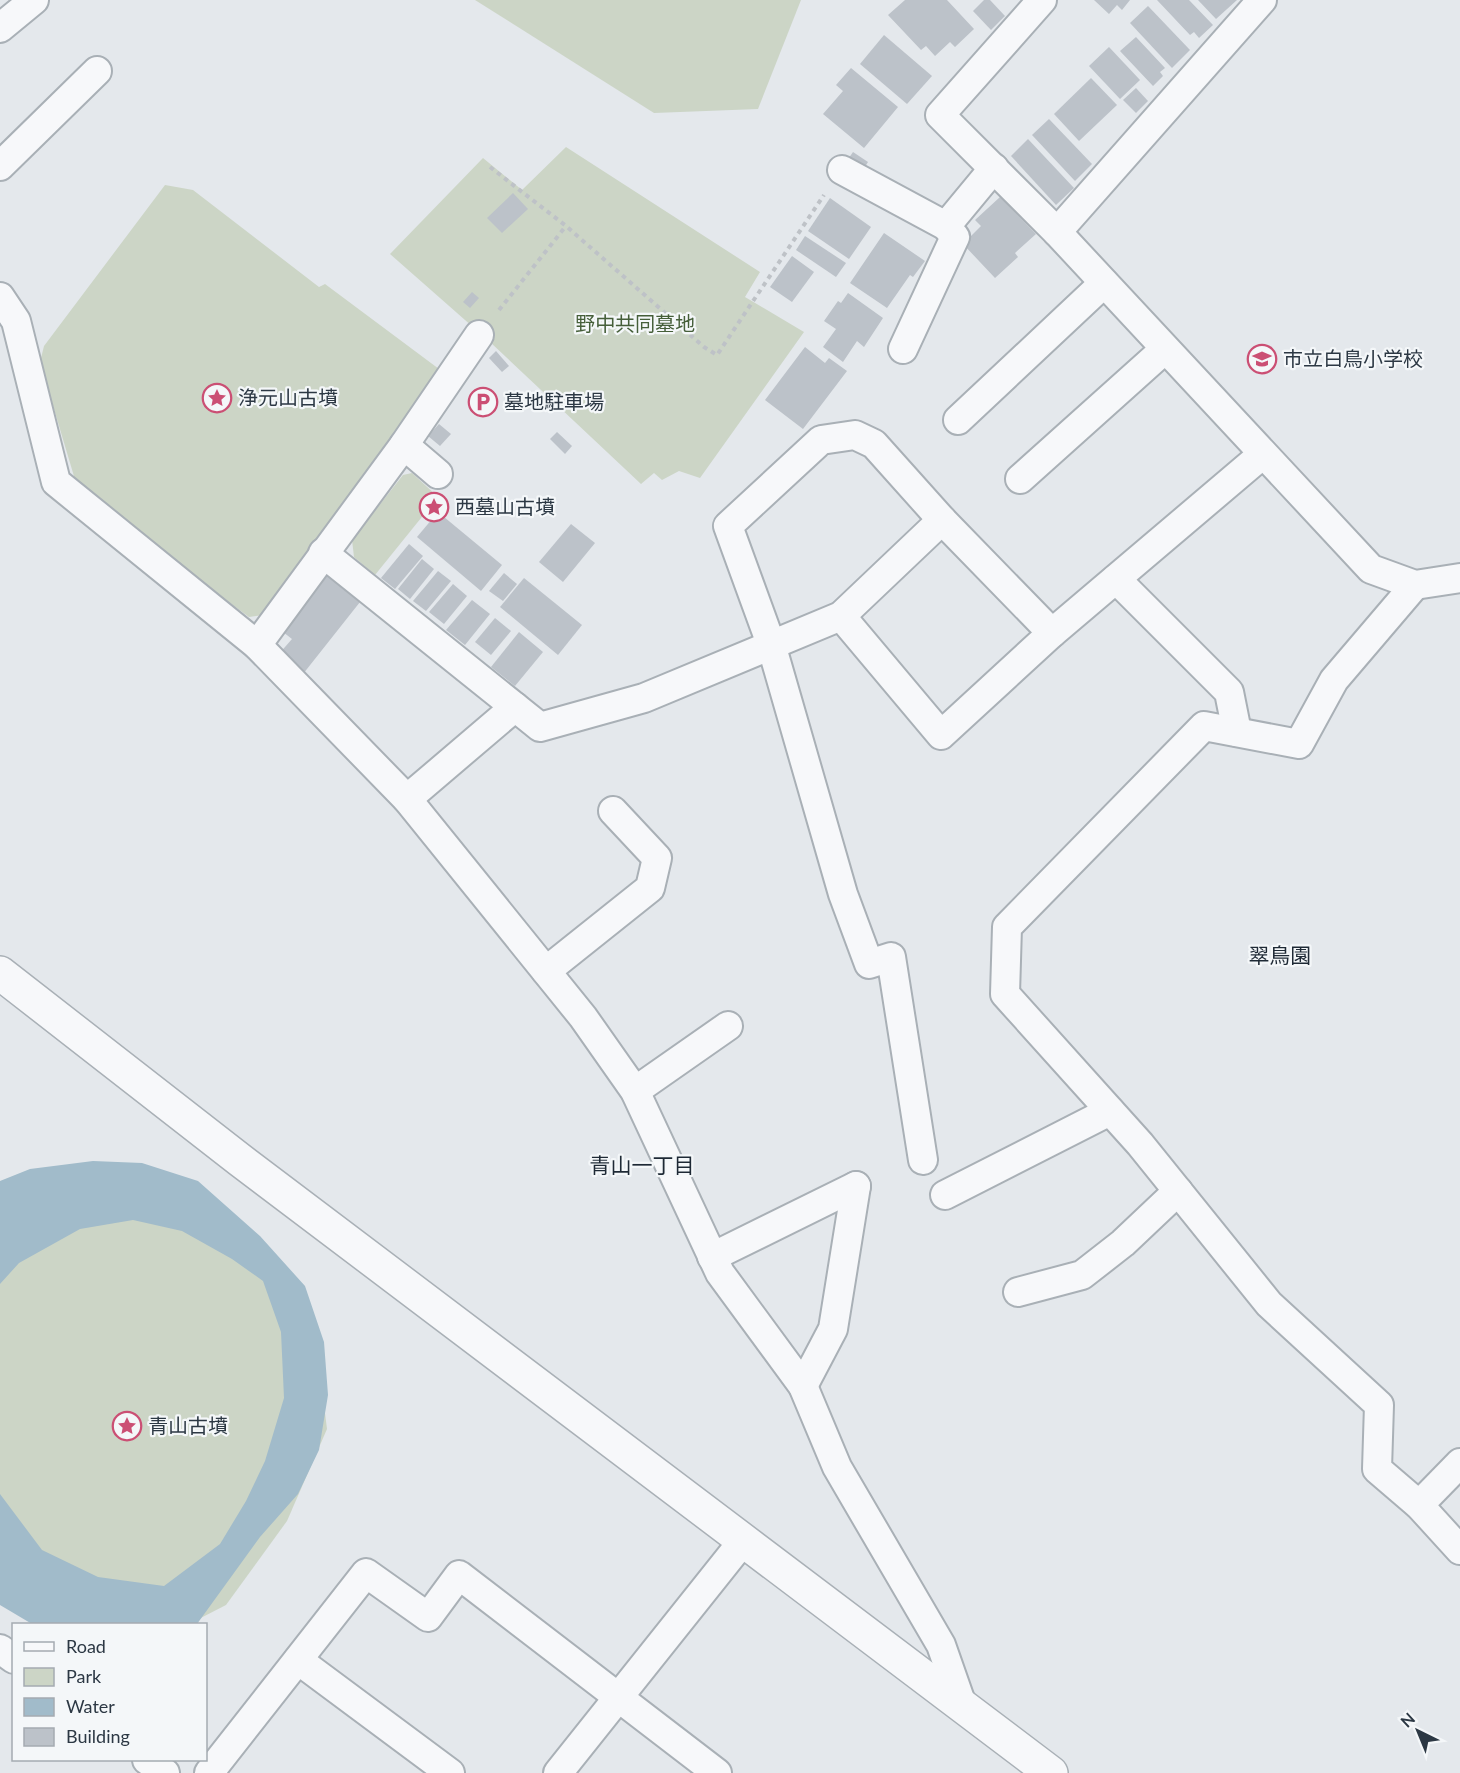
<svg xmlns="http://www.w3.org/2000/svg" width="1460" height="1773" viewBox="0 0 1460 1773" font-family="Lato,'Noto Sans JP',sans-serif">
<style>
.green{fill:#ccd5c6}
.water{fill:#a1bbca}
.building{fill:#bcc2c9}
.lines{fill:none;stroke-linecap:round;stroke-linejoin:round}
.minor-casing{stroke:#a9b0b6;stroke-width:32}
.tertiary-casing{stroke:#a9b0b6;stroke-width:36}
.path{stroke:#bec2c7;stroke-width:4;stroke-dasharray:4.5 4.5;stroke-linecap:butt}
.minor{stroke:#f7f8fa;stroke-width:28}
.tertiary{stroke:#f7f8fa;stroke-width:33}
.labels{text-anchor:middle;stroke-width:4.5;stroke-linejoin:round;paint-order:stroke}
.park-label{font-size:20px;fill:#465f3a;stroke:#f4f7f9}
.poi-label{font-size:20px;fill:#2c3844;stroke:#f4f7f9;text-anchor:start}
.neighbourhood-label{font-size:21px;fill:#1e2935;stroke:#f4f7f9}
</style>
<rect width="100%" height="100%" fill="#e4e8ec"/>
<!-- green -->
<g class="green">
<polygon points="475,0 801,0 758,109 654,113"/>
<polygon points="566,147 760,272 745,297 804,332 700,478 679,471 662,480 654,473 641,484 490,342 390,254 483,158 522,190"/>
<polygon points="165,185 193,190 319,287 325,284 439,369 439,376 264,615 249,617 178,565 76,483 40,362 44,346"/>
<polygon points="412,473 438,497 375,575 354,557 352,540 403,475"/>
<polygon points="109,1200 190,1219 257,1272 316,1340 327,1429 287,1521 226,1605 189,1624 135,1624 0,1523 0,1264"/>
</g>
<!-- water -->
<polygon class="water" points="93,1161 142,1163 198,1181 260,1236 305,1286 324,1342 328,1395 319,1450 298,1494 260,1537 197,1624 32,1624 0,1605 0,1494 42,1550 98,1577 164,1586 220,1544 246,1501 265,1461 284,1398 281,1332 263,1281 232,1259 182,1231 133,1220 80,1229 19,1263 0,1284 0,1181 30,1169"/>
<!-- building -->
<g class="building">
<polygon points="905,0 947,0 974,29 955,47 950,42 935,56 926,46 921,50 888,15"/>
<polygon points="984,0 990,0 1005,16 991,30 973,11"/>
<polygon points="1094,0 1130,0 1122,10 1117,5 1109,14"/>
<polygon points="1157,0 1189,0 1213,25 1199,38 1194,32 1190,35"/>
<polygon points="1198,0 1237,0 1216,19"/>
<polygon points="1148,6 1190,50 1172,68 1130,23"/>
<polygon points="884,35 932,76 907,104 860,64"/>
<polygon points="1136,37 1165,68 1160,72 1163,76 1153,86 1120,51"/>
<polygon points="1109,47 1140,80 1120,99 1089,66"/>
<polygon points="851,68 898,107 864,148 823,114 843,91 836,85"/>
<polygon points="1091,78 1117,105 1079,141 1054,114"/>
<polygon points="1136,88 1148,101 1136,113 1123,100"/>
<polygon points="1049,119 1092,164 1075,181 1032,135"/>
<polygon points="1028,139 1074,188 1056,205 1011,156"/>
<polygon points="853,152 868,162 860,175 844,165"/>
<polygon points="513,193 528,209 502,233 487,218"/>
<polygon points="1000,197 1036,234 1015,253 1018,257 995,278 963,244 981,226 975,220"/>
<polygon points="830,198 871,227 849,259 808,231"/>
<polygon points="884,233 925,261 913,277 910,275 887,308 850,283"/>
<polygon points="805,236 846,263 836,277 796,250"/>
<polygon points="792,256 814,272 792,302 770,287"/>
<polygon points="472,292 479,298 470,308 463,302"/>
<polygon points="848,293 883,318 864,347 857,341 843,362 823,347 836,329 824,321 838,301 841,303"/>
<polygon points="805,347 825,363 829,358 847,371 803,429 765,400"/>
<polygon points="496,351 509,366 502,372 489,358"/>
<polygon points="439,424 451,434 440,446 428,436"/>
<polygon points="557,432 572,446 565,454 550,439"/>
<polygon points="438,512 502,565 481,591 417,537"/>
<polygon points="571,524 595,543 563,582 539,562"/>
<polygon points="409,544 423,556 395,589 381,578"/>
<polygon points="422,559 434,569 410,599 398,589"/>
<polygon points="438,571 451,581 426,611 413,601"/>
<polygon points="504,573 517,584 503,601 489,591"/>
<polygon points="327,576 360,602 303,674 278,655 292,639 283,632"/>
<polygon points="524,578 582,625 558,655 500,607"/>
<polygon points="453,584 467,596 444,624 429,612"/>
<polygon points="472,600 490,614 465,645 446,630"/>
<polygon points="495,618 511,631 491,655 475,642"/>
<polygon points="519,632 543,652 515,686 491,667"/>
</g>
<g class="lines">
<!-- minor casing -->
<g class="minor-casing">
<g id="minor">
<polyline points="1042,0 940,115 1057,232 1371,569 1415,585 1460,578"/>
<polyline points="0,28 34,0"/>
<polyline points="0,166 97,71"/>
<polyline points="842,170 946,226 955,237 903,349"/>
<polyline points="946,226 994,168"/>
<polyline points="1057,232 1262,0"/>
<polyline points="0,297 16,321 56,482 257,645 407,799 583,1017 635,1091 720,1273 803,1386 837,1467 941,1645 962,1705"/>
<polyline points="958,420 1104,283"/>
<polyline points="404,445 438,474"/>
<polyline points="1020,479 1165,349"/>
<polyline points="323,553 540,727 644,698 841,616 942,520"/>
<polyline points="1116,579 1229,692 1237,732"/>
<polyline points="1415,585 1334,680 1299,744 1204,726 1007,927 1005,994 1140,1144 1269,1304 1379,1405 1377,1469 1419,1505 1460,1550"/>
<polyline points="841,616 941,735 1052,633 1263,454"/>
<polyline points="257,645 404,445 479,335"/>
<polyline points="407,799 515,707"/>
<polyline points="546,971 650,888 657,858 613,811"/>
<polyline points="635,1091 728,1026"/>
<polyline points="923,1160 891,957 869,964 843,894 771,644 728,526 821,440 855,435 874,444 942,520 1052,633"/>
<polyline points="945,1195 1110,1111"/>
<polyline points="712,1257 856,1186"/>
<polyline points="1018,1292 1082,1275 1123,1243 1178,1191"/>
<polyline points="803,1386 833,1329 856,1186"/>
<polyline points="1419,1505 1460,1463"/>
<polyline points="0,1649 14,1659"/>
<polyline points="298,1660 450,1773"/>
<polyline points="147,1760 165,1773"/>
<polyline points="209,1773 366,1573 428,1617 459,1575 717,1773"/>
<polyline points="558,1773 743,1541"/>
</g>
</g>
<!-- tertiary casing -->
<g class="tertiary-casing">
<polyline id="tertiary" points="0,973 240,1160 1051,1773"/>
</g>
<!-- path -->
<g class="path">
<polyline points="490,167 566,226 704,347 717,355 824,195"/>
<polyline points="499,310 566,226"/>
</g>
<!-- minor -->
<use href="#minor" class="minor"/>
<!-- tertiary -->
<use href="#tertiary" class="tertiary"/>
</g>
<!-- icons -->
<defs>
<g id="school-ring" transform="scale(1.5)"><circle r="9.5" fill="#f4f7f9" stroke="#cb4f74" stroke-width="1.5"/><path d="M0-5L7-2L0 1L-7-2ZM-4 1L0 2.5L4 1V4Q0 6-4 4Z" fill="#cb4f74"/></g>
<g id="sight-ring" transform="scale(1.5)"><circle r="9.5" fill="#f4f7f9" stroke="#cb4f74" stroke-width="1.5"/><path d="M0-6L1.8-2.2L6-1.7L2.9 1.2L3.7 5.4L0 3.3L-3.7 5.4L-2.9 1.2L-6-1.7L-1.8-2.2Z" fill="#cb4f74"/></g>
<g id="parking-ring" transform="scale(1.5)"><circle r="9.5" fill="#f4f7f9" stroke="#cb4f74" stroke-width="1.5"/><path d="M-3.5-5.5H1a3.5 3.5 0 0 1 0 7H-1V5.5H-3.5ZM-1-3.4V-.6H.8a1.4 1.4 0 0 0 0-2.8Z" fill="#cb4f74"/></g>
</defs>
<g fill-rule="evenodd">
<use href="#school-ring" x="1262" y="359"/>
<use href="#sight-ring" x="217" y="398"/>
<use href="#parking-ring" x="483" y="402"/>
<use href="#sight-ring" x="434" y="507"/>
<use href="#sight-ring" x="127" y="1426"/>
</g>
<g class="labels">
<!-- park labels -->
<g class="park-label">
<text x="635" y="331">野中共同墓地</text>
</g>
<!-- poi labels -->
<g class="poi-label">
<text x="1283" y="366">市立白鳥小学校</text>
<text x="238" y="405">浄元山古墳</text>
<text x="504" y="409">墓地駐車場</text>
<text x="455" y="514">西墓山古墳</text>
<text x="148" y="1433">青山古墳</text>
</g>
<!-- neighbourhood labels -->
<g class="neighbourhood-label">
<text x="1280" y="963">翠鳥園</text>
<text x="642" y="1173">青山一丁目</text>
</g>
</g>
<!-- legend -->
<rect x="12" y="1623" width="195" height="138" fill="#f4f7f9" stroke="#a4abb1" stroke-width="1.5"/>
<rect x="24" y="1642" width="30" height="9" fill="#f7f8fa" stroke="#a4abb1" stroke-width="1.5"/>
<text x="66" y="1653" font-size="18" fill="#2c3844">Road</text>
<rect x="24" y="1668" width="30" height="18" fill="#ccd5c6" stroke="#a4abb1" stroke-width="1.5"/>
<text x="66" y="1683" font-size="18" fill="#2c3844">Park</text>
<rect x="24" y="1698" width="30" height="18" fill="#a1bbca" stroke="#a4abb1" stroke-width="1.5"/>
<text x="66" y="1713" font-size="18" fill="#2c3844">Water</text>
<rect x="24" y="1728" width="30" height="18" fill="#bcc2c9" stroke="#a4abb1" stroke-width="1.5"/>
<text x="66" y="1743" font-size="18" fill="#2c3844">Building</text>
<!-- north arrow -->
<g transform="translate(1418 1731) rotate(317)" stroke="#f4f7f9" stroke-width="4.5" paint-order="stroke">
<path d="M0-4.5L10 22L0 15L-10 22Z" fill="#2c3844"/>
<text y="-9" font-size="16" font-weight="bold" text-anchor="middle" fill="#2c3844">N</text>
</g>
</svg>
